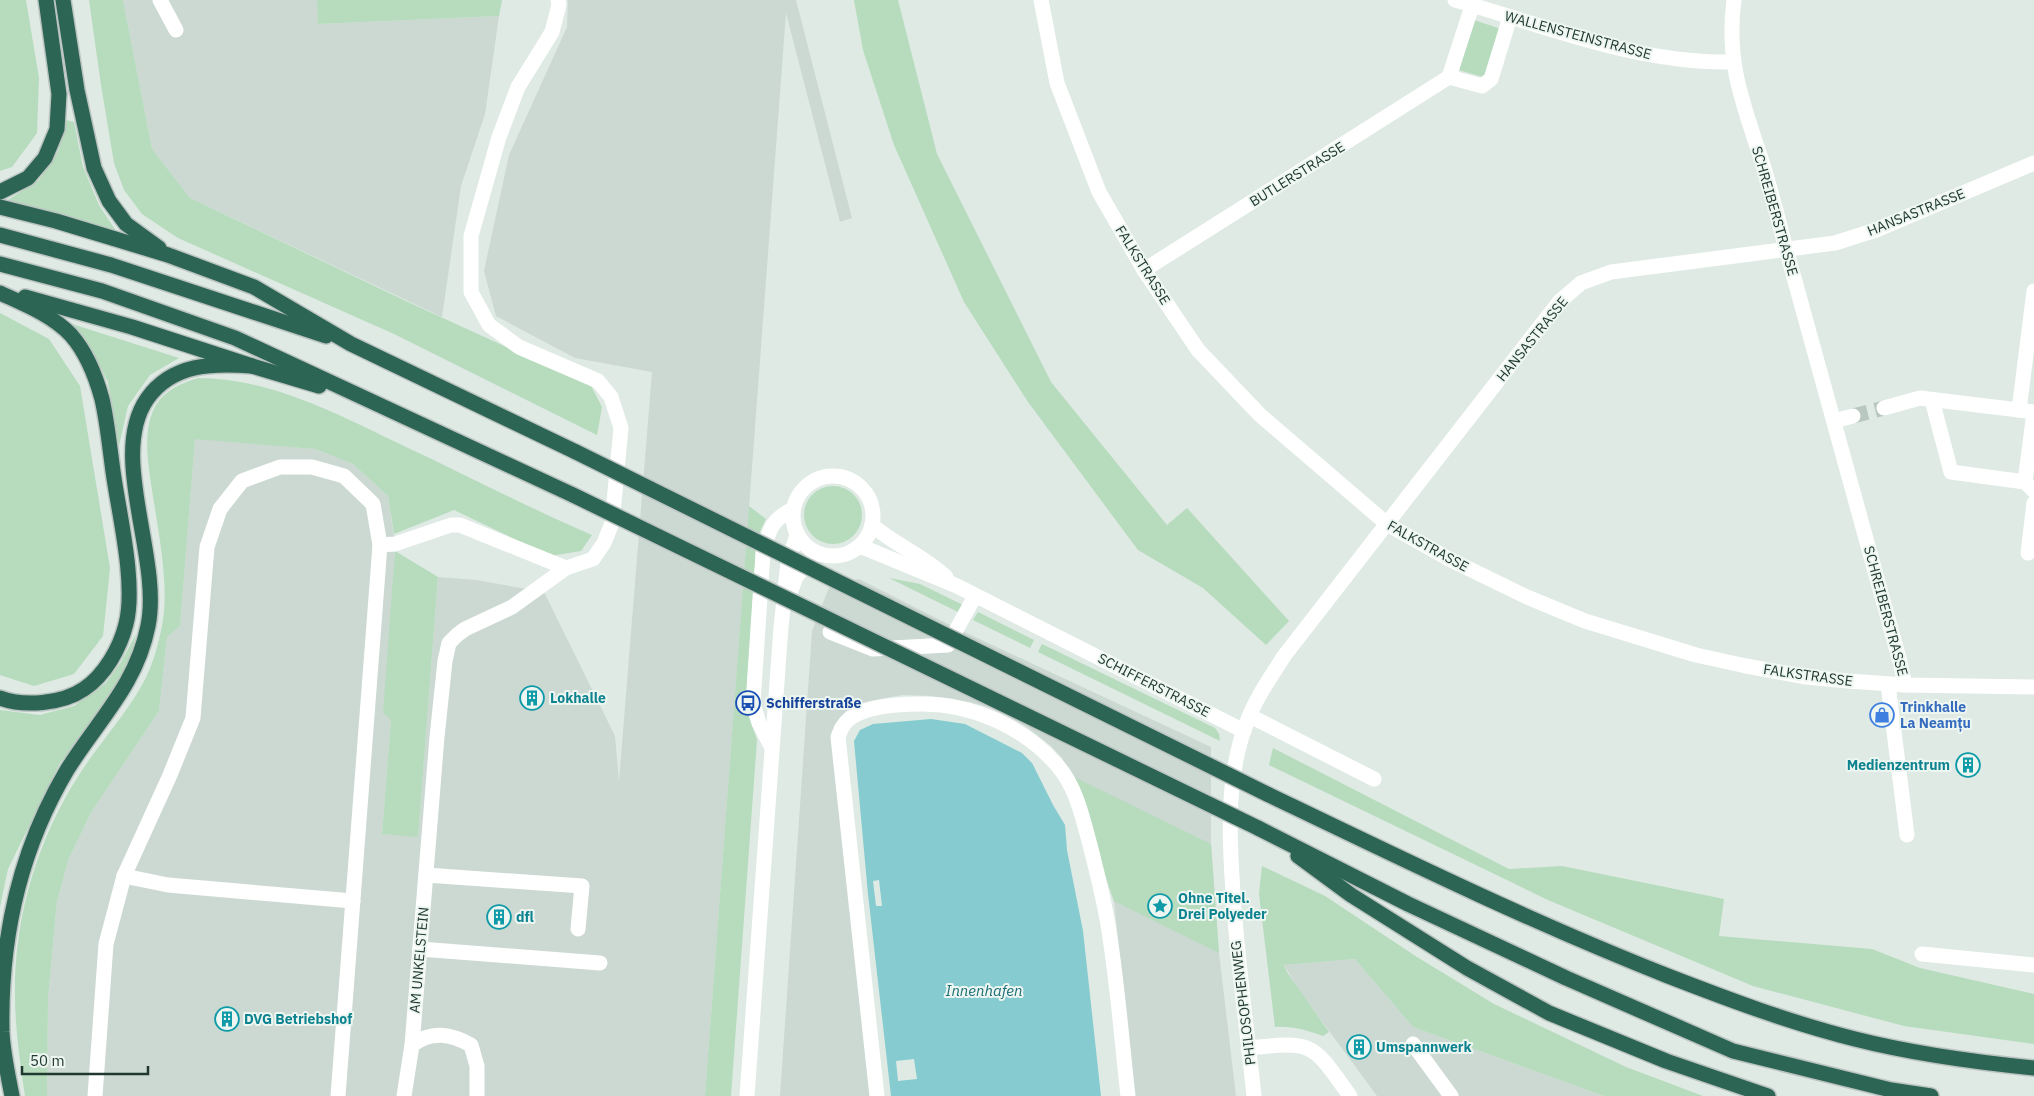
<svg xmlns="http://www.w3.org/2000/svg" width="2034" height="1096" viewBox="0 0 2034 1096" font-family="'IBM Plex Sans',sans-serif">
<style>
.built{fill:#ccd9d2}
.green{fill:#b6dbbd}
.water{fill:#85cbcf}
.pier{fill:#deeae3}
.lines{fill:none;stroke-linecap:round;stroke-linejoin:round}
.minor-tunnel{stroke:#b8c7bf;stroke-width:15;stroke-dasharray:15 8;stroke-linecap:butt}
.highway-casing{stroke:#bcc4c1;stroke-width:18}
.minor{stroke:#fff;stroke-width:15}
.highway{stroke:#2c6554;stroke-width:15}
.highway-bridge-casing{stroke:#bcc4c1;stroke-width:18;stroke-linecap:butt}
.highway-bridge{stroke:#2c6554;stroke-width:15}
.labels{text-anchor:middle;stroke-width:4;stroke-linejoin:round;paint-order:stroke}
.street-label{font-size:14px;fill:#203930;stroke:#eef6f2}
.culture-label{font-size:14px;font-weight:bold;fill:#0d838f;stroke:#eef6f2;text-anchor:start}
.transit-label{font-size:14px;font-weight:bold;fill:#164399;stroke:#eef6f2;text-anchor:start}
.shop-label{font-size:14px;font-weight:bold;fill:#366cbe;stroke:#eef6f2;text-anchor:start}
.water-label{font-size:15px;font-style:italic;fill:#1b6d74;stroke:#eef6f2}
</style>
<rect width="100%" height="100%" fill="#deeae3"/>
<!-- built -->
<g class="built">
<polygon points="123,0 317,0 319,24 499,16 485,114 461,186 442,317 190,198 152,149"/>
<polygon points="568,0 796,0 852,218 840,222 786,13 705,1096 47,1096 48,998 57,901 69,858 92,811 159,711 167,637 180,626 195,438 315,449 353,464 388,496 395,544 391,720 382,834 418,836 438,577 476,580 544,592 615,736 619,781 652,372 575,358 496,316 484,271 509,155 567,27"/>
<polygon points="859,579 956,628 1211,747 1211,844 1219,953 1236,1096 1135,1096 1114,901 1070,775 1062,758 1051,746 1028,728 998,710 970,702 931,696 902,695 864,702 845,712 833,727 836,728 873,1096 780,1096 812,631 830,585"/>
<polygon points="1355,959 1413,1027 1604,1096 1377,1096 1299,990 1284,965"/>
</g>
<!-- green -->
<g class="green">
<polygon points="0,0 26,0 39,78 37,133 12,167 0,171"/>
<polygon points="89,0 123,0 152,149 190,198 408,302 591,386 602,407 597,435 394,334 178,238 142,214 124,190 114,163 101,85"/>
<polygon points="317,0 502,0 499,16 318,24"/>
<polygon points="854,0 898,0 937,154 1051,382 1167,525 1187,508 1289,621 1266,645 1203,588 1138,550 1028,402 964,302 894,145 863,50"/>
<polygon points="1474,20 1501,29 1488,75 1483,77 1459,70"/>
<polygon points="66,120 74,122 83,167 99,205 116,231 8,200 39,180 58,152"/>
<polygon points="0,313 49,339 80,386 110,568 103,636 74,674 34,686 0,675"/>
<polygon points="72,324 179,358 150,375 128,406 119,446 108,382 90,347"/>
<path d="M198,378C271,378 341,416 406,447C468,476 529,508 592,535L581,551L550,556L454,510L394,534L388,496L353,464L315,449L195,439L180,626L167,637L159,711L92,811L69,858L57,901L48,998L47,1096H25C20,1063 15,1028 15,995C14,918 37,840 79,775C98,745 124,717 142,685C152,668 158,646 162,626C170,586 158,530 152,490C148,463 142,429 156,405C165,390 182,383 198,378Z"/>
<circle cx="833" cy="515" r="29"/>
<polygon points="749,506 766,519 761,529 756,549 746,706 757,740 731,1096 705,1096"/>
<polygon points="395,551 438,577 418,837 382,834 391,720 383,713"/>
<polygon points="889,578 920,584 963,605 958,612"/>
<polygon points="978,612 1034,640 1030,648 973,620"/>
<polygon points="136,634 132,652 124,674 94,719 60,763 8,869 0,907 0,710 40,715 74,706 106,683 121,662"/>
<polygon points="1042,644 1215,728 1219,734 1220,741 1038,652"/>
<polygon points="1273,748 1509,869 1562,866 1724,899 1719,936 1872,949 1920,968 2034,994 2034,1044 1904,1026 1753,986 1548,900 1269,765"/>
<polygon points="1070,775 1211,844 1219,953 1114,901"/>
<path d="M1262,866L1325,896L1417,957L1494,1004L1626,1067L1703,1096H1604L1413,1027L1355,959L1284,965L1287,972L1329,1032L1323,1036C1306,1030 1293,1026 1275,1027L1259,894Z"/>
</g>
<!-- water -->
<polygon class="water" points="931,719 965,724 1022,753 1032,763 1053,805 1065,825 1067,850 1083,931 1101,1096 891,1096 868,894 854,741 860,730 873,724"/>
<!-- pier -->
<g class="pier">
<polygon points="879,880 882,906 876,906 873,881"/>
<polygon points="914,1059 917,1079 898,1081 896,1061"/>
</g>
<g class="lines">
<!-- minor-tunnel -->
<polyline class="minor-tunnel" points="1853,416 1884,408"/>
<!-- highway casing -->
<g class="highway-casing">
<g id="highway">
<polyline points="63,0 77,90 94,168 109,201 126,224 159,248"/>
<polyline points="0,192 28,178 45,158 57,129 59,94 46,0"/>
<polyline points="0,207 56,221 168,255 254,287 351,344 576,452"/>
<polyline points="0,235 111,265 326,336"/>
<polyline points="0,264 102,291 235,338 573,495"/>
<path d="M0,293C24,304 52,315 71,335C86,352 96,377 102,399C108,425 110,452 114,478C120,518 136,585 126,624C120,648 105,675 84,689C62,704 24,707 0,698"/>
<polyline points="25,297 132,327 252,366 319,386"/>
<path d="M1267,794C1400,858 1531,922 1668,976C1730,1000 1791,1023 1855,1039C1914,1054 1974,1062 2034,1068"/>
<polyline points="1258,828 1408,904 1566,978 1733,1051 1891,1090 1931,1096"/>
<polyline points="1298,856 1351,895 1467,968 1549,1013 1666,1061 1768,1096"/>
<path d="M12,1096C8,1075 3,1053 2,1032C0,939 19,851 67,770C98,720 136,686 148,626C162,558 108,456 147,399C172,363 214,363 252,366"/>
</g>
</g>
<!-- minor -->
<g class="minor">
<polyline points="160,0 176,30"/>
<polyline points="1041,0 1057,83 1099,192 1144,270 1198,350 1260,415 1387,524 1449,559 1527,597 1585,621 1696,655 1746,666 1806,677 1848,681 1905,685 2034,687"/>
<path d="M1455,0C1546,26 1637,64 1733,62"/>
<path d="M1734,0C1725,67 1746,110 1765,171C1771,192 1777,213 1782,234L1900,662L1905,685"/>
<polyline points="1449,77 1482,86 1491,79 1510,17"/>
<polyline points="1144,270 1449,77 1474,0"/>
<polyline points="1932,400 1951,472 2025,482 2034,491"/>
<polyline points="1884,408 1920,398 2019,410 2034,291"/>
<polyline points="2019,410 2034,412 2025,482"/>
<polyline points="1834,421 1853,416"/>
<circle cx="833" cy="516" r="40"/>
<path d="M872,525C895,545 924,556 946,577"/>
<polyline points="380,545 395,544 451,525 460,525 566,568 593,559 604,543 612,523 621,428 611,397 598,381 519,347 489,325 471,292 471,236 499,137 518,87 552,32 559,5 558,0"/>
<polyline points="860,546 957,586 1244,731"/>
<polyline points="2028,553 2034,503"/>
<polyline points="789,596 796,577 813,557"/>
<polyline points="830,632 873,649 948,645 975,596"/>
<polyline points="1888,684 1907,835"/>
<polyline points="1250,716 1374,779"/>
<path d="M771,746L759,723L753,703L763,553C769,530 771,520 793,509"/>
<polyline points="426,875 582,886 578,929"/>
<polyline points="124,876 168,885 353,901"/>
<polyline points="420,949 600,963"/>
<polyline points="1922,954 2034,965"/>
<polyline points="1413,1044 1451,1096"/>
<polyline points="412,1045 437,737 445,661 449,643 457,635 465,629 512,607 566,568"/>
<path d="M1248,1048C1315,1041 1312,1043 1350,1096"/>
<polyline points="95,1096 106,944 124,876 170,775 193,718 207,547 220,509 242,481 280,467 312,467 344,476 373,504 380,545 338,1096"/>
<path d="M404,1096L412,1045C432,1030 451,1034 471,1045L477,1066V1096"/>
<polyline points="747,1096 781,627 788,562 797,535"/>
<path d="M877,1096L838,737C840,731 843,725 847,721C862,706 900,704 920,704C971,703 1024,727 1057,765C1076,786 1083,819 1090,845C1098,876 1106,907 1110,938C1118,990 1122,1043 1128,1096"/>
<path d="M1254,1096C1247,1028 1237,960 1233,892C1229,836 1226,775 1247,722C1255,699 1271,677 1284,656L1559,302L1581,283L1611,272L1835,243L1876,230L2034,163"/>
</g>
<!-- highway -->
<use href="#highway" class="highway"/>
<!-- highway-bridge casing -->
<g class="highway-bridge-casing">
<g id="highway-bridge">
<polyline points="576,452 1267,794"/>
<polyline points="573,495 1258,828"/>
</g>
</g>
<!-- highway-bridge -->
<use href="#highway-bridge" class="highway-bridge"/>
</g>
<!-- icons -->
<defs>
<g id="building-ring" transform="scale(1.25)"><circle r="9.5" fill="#eef6f2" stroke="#0f9aa8" stroke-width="1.5"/><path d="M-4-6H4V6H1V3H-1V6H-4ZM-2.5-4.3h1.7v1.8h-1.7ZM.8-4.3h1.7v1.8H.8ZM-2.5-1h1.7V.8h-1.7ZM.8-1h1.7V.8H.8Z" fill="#0f9aa8"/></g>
<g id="bus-ring" transform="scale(1.25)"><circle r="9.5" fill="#eef6f2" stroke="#1a4fb4" stroke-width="1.5"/><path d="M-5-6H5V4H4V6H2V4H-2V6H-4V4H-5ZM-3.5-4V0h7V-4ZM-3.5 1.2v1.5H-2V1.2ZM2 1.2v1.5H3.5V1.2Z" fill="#1a4fb4"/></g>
<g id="shop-ring" transform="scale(1.25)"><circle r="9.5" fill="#eef6f2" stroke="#3f7fe0" stroke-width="1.5"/><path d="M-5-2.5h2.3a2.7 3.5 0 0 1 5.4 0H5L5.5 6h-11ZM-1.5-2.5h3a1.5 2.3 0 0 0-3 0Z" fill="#3f7fe0"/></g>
<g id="sight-ring" transform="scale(1.25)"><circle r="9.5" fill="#eef6f2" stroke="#0f9aa8" stroke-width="1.5"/><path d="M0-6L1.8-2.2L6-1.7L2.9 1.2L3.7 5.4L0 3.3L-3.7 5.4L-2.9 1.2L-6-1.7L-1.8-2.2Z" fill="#0f9aa8"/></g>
</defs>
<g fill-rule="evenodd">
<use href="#building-ring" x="532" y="698"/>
<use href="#bus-ring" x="748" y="703"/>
<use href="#shop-ring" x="1882" y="715"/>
<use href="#building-ring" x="1968" y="765"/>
<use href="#sight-ring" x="1160" y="906"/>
<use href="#building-ring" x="499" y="917"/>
<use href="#building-ring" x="227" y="1019"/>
<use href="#building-ring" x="1359" y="1047"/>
</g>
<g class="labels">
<!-- street labels -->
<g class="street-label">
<text transform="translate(1578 35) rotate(15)" y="5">WALLENSTEINSTRASSE</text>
<text transform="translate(1297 174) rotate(-32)" y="5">BUTLERSTRASSE</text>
<text transform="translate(1775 211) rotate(74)" y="5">SCHREIBERSTRASSE</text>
<text transform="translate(1916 212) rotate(-22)" y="5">HANSASTRASSE</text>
<text transform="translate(1143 265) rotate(58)" y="5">FALKSTRASSE</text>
<text transform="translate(1532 339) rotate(-51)" y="5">HANSASTRASSE</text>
<text transform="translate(1428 546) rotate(29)" y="5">FALKSTRASSE</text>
<text transform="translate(1886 611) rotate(75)" y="5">SCHREIBERSTRASSE</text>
<text transform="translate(1808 675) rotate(8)" y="5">FALKSTRASSE</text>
<text transform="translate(1154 685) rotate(27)" y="5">SCHIFFERSTRASSE</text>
<text transform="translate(419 960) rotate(-85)" y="5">AM UNKELSTEIN</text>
<text transform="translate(1243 1003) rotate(-97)" y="5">PHILOSOPHENWEG</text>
</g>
<!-- culture labels -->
<g class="culture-label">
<text x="550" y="703">Lokhalle</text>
<text x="1950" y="770" text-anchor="end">Medienzentrum</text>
<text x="1178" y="903">Ohne Titel.<tspan x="1178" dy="16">Drei Polyeder</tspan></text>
<text x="516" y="922">dfl</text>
<text x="244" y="1024">DVG Betriebshof</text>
<text x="1376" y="1052">Umspannwerk</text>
</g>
<!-- transit labels -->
<g class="transit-label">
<text x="766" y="708">Schifferstraße</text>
</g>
<!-- shop labels -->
<g class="shop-label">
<text x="1900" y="712">Trinkhalle<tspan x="1900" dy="16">La Neamțu</tspan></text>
</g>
<!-- water labels -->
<g class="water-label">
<text x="984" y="996">Innenhafen</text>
</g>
</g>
<!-- scale -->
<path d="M22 1066v8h126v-8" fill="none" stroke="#203930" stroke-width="2.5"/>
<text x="30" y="1066" font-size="15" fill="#203930" stroke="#eef6f2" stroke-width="4" paint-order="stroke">50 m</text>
</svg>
